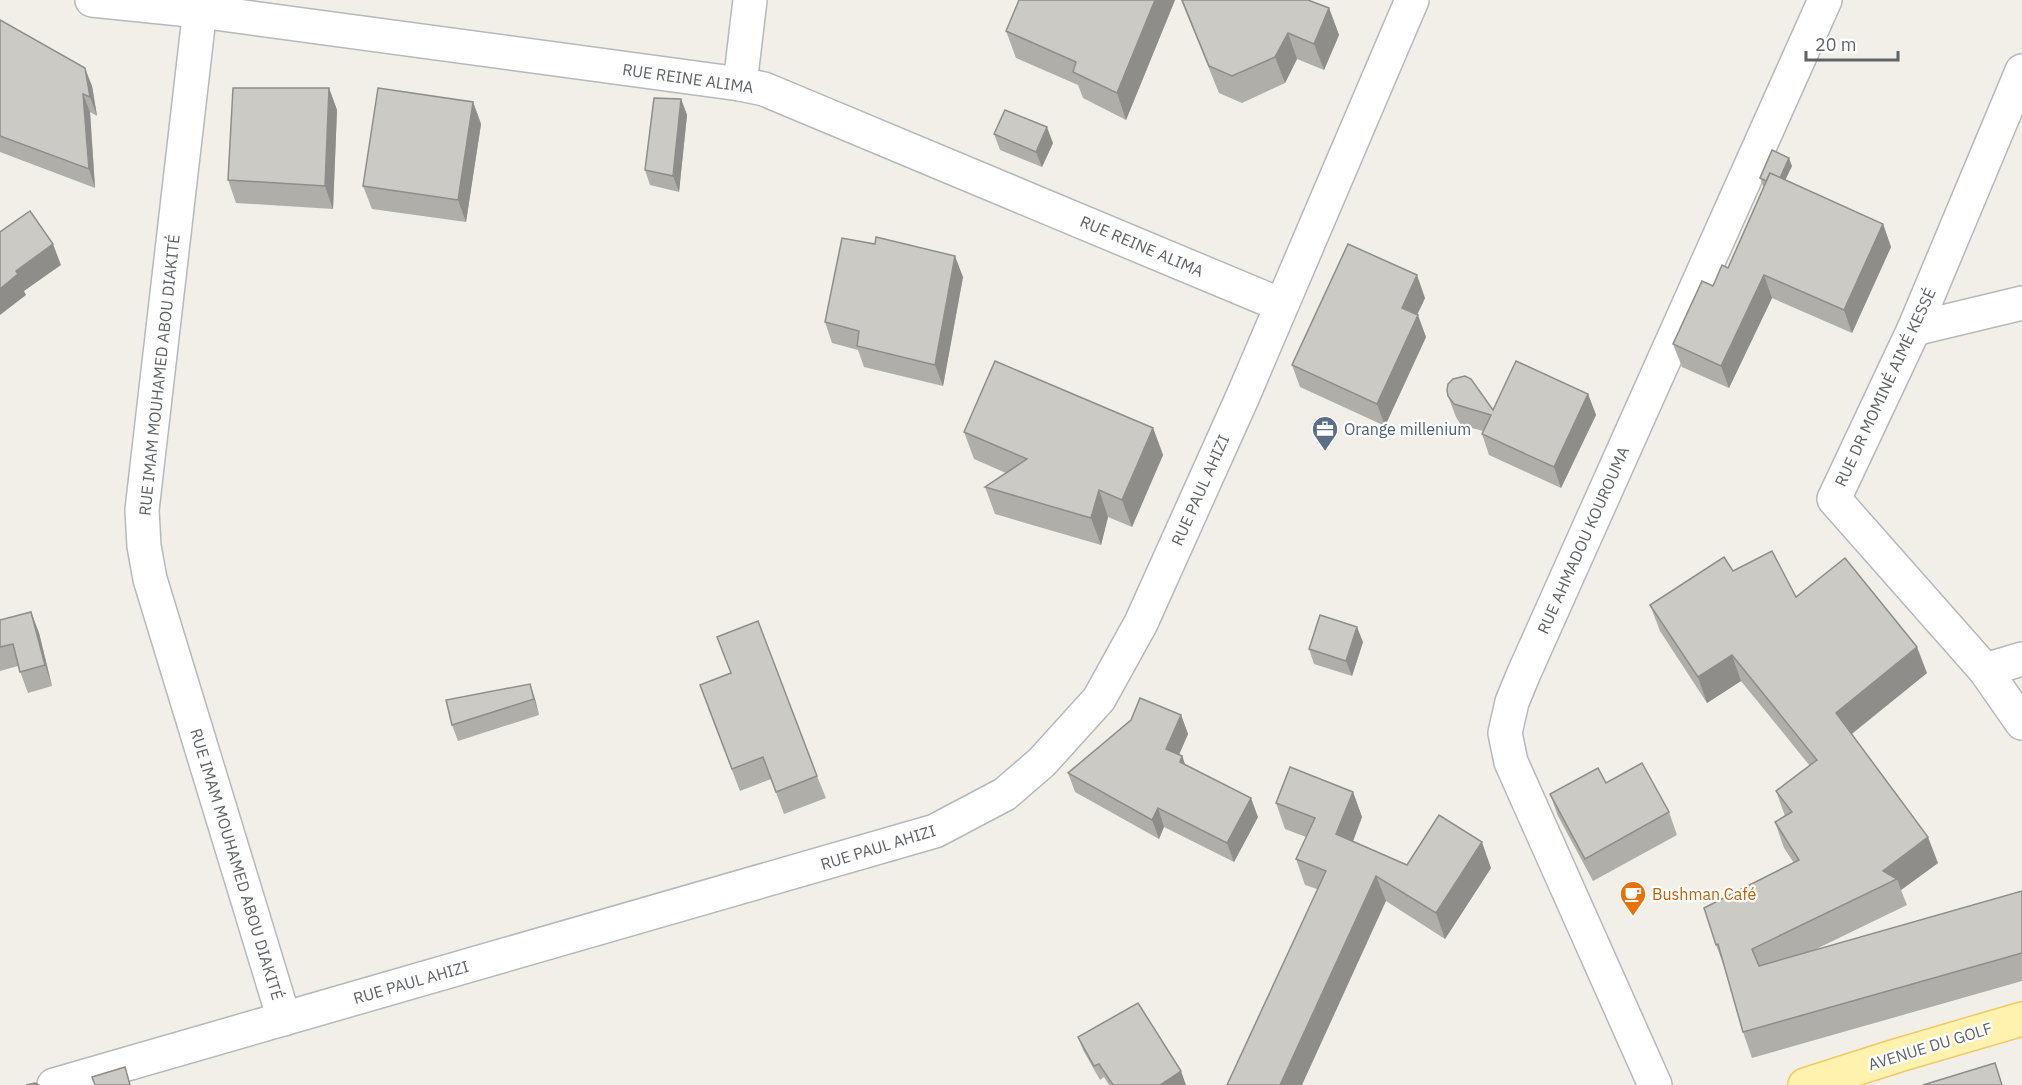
<svg xmlns="http://www.w3.org/2000/svg" width="2022" height="1085" viewBox="0 0 2022 1085" font-family="'IBM Plex Sans',sans-serif">
<style>
.lines{fill:none;stroke-linecap:round;stroke-linejoin:round}
.minor-casing{stroke:#b5b8bc;stroke-width:36}
.major-casing{stroke:#f2c960;stroke-width:36}
.minor{stroke:#fff;stroke-width:33}
.major{stroke:#fff2af;stroke-width:33}
.wall{fill:#afaea9}
.shaded-wall{fill:#8f8d8a}
.building{fill:#cccac5;stroke:#8f8d8a;stroke-width:1.5}
.labels{text-anchor:middle;stroke-width:4.5;stroke-linejoin:round;paint-order:stroke}
.street-label{font-size:16px;fill:#5f6368;stroke:#fff}
.service-label{font-size:16px;fill:#4e5e75;stroke:#fff;text-anchor:start}
.food-label{font-size:16px;fill:#c56008;stroke:#fff;text-anchor:start}
</style>
<rect width="100%" height="100%" fill="#f1efe8"/>
<g class="lines">
<!-- minor casing -->
<g class="minor-casing">
<g id="minor">
<polyline points="92,0 200,11 740,84 764,89 1281,305"/>
<polyline points="201,0 142,510 144,546 150,579 284,1019"/>
<polyline points="2022,71 1914,329 1834,499 1985,670 2022,723"/>
<polyline points="740,84 750,0"/>
<polyline points="1914,329 2022,303"/>
<polyline points="1985,670 2022,659"/>
<polyline points="54,1085 935,831 1005,794 1042,762 1099,699 1141,623 1243,396 1412,0"/>
<polyline points="1655,1085 1511,762 1505,733 1512,702 1524,673 1825,0"/>
</g>
</g>
<!-- major casing -->
<g class="major-casing">
<polyline id="major" points="1805,1085 1899,1055 2022,1019"/>
</g>
<!-- minor -->
<use href="#minor" class="minor"/>
<!-- major -->
<use href="#major" class="major"/>
</g>
<!-- wall -->
<g class="wall">
<polygon points="1019,0 1175,0 1126,120 1083,98 1078,85 1016,58 1006,31"/>
<polygon points="1181,0 1308,0 1329,8 1339,35 1324,70 1297,59 1285,83 1242,103 1219,93"/>
<polygon points="0,20 92,86 97,116 90,112 95,188 0,152"/>
<polygon points="329,88 337,110 333,209 236,203 228,180"/>
<polygon points="681,99 687,115 679,192 650,185 645,170"/>
<polygon points="473,102 481,124 466,222 372,209 363,186"/>
<polygon points="994,134 1053,143 1042,167 1000,150"/>
<polygon points="1792,166 1785,180 1883,224 1891,247 1852,333 1772,298 1729,388 1682,367 1673,344 1728,268 1764,186 1763,186 1760,178"/>
<polygon points="963,277 943,386 864,367 858,350 832,343 825,322"/>
<polygon points="1425,298 1417,315 1426,337 1385,426 1300,387 1292,365"/>
<polygon points="1588,394 1596,415 1561,488 1489,455 1482,434 1483,431 1461,425 1456,417 1448,396 1493,410"/>
<polygon points="1153,428 1163,455 1132,527 1108,517 1101,545 995,514 985,487 1006,473 974,459 964,432"/>
<polygon points="1733,571 1796,597 1927,673 1852,734 1938,863 1901,890 1907,905 1810,952 2022,891 2022,981 1752,1058 1743,1032 1726,971 1716,945 1794,863 1784,848 1775,822 1785,816 1776,791 1810,766 1741,681 1707,703 1660,631 1650,605"/>
<polygon points="31,612 39,633 52,686 28,693 18,666 0,671 0,620"/>
<polygon points="1363,642 1352,676 1314,664 1309,649"/>
<polygon points="535,699 539,715 458,741 452,725 446,700"/>
<polygon points="708,708 817,776 826,798 784,814 771,779 740,791"/>
<polygon points="1181,715 1188,734 1179,755 1182,756 1185,764 1258,817 1234,862 1164,827 1159,839 1075,792 1068,773"/>
<polygon points="1353,792 1362,817 1353,841 1407,865 1491,868 1445,939 1386,901 1317,889 1305,885 1296,859 1306,837 1285,829 1276,803"/>
<polygon points="1550,794 1669,812 1677,835 1593,881 1558,816"/>
<polygon points="1078,1037 1186,1085 1109,1085 1104,1077 1100,1080 1083,1050"/>
</g>
<!-- shaded-wall -->
<g class="shaded-wall">
<polygon points="1155,0 1175,0 1126,120 1117,93"/>
<polygon points="1329,8 1339,35 1324,70 1314,44"/>
<polygon points="1288,33 1297,59 1285,83 1275,57"/>
<polygon points="85,68 92,86 97,116 90,97"/>
<polygon points="329,88 337,110 333,209 325,186"/>
<polygon points="83,94 90,112 95,188 89,169"/>
<polygon points="681,99 687,115 679,192 673,176"/>
<polygon points="473,102 481,124 466,222 458,200"/>
<polygon points="1047,127 1053,143 1042,167 1036,152"/>
<polygon points="1789,158 1792,166 1779,193 1776,186"/>
<polygon points="1883,224 1891,247 1852,333 1844,310"/>
<polygon points="53,244 61,265 24,291 26,295 0,315 0,289 16,271"/>
<polygon points="955,256 963,277 943,386 935,365"/>
<polygon points="1417,275 1425,298 1410,330 1402,308"/>
<polygon points="1764,275 1772,298 1729,388 1721,366"/>
<polygon points="1418,315 1426,337 1385,426 1377,404"/>
<polygon points="1588,394 1596,415 1561,488 1554,467"/>
<polygon points="1153,428 1163,455 1132,527 1122,500"/>
<polygon points="1099,490 1108,517 1101,545 1091,518"/>
<polygon points="31,612 39,633 52,686 45,665"/>
<polygon points="1357,627 1363,642 1352,676 1346,661"/>
<polygon points="1917,647 1927,673 1845,739 1836,713"/>
<polygon points="1732,655 1741,681 1707,703 1698,677"/>
<polygon points="530,684 535,699 539,715 534,699"/>
<polygon points="1181,715 1188,734 1173,768 1166,749"/>
<polygon points="1182,756 1189,775 1180,762"/>
<polygon points="1353,792 1362,817 1346,860 1336,834"/>
<polygon points="1251,798 1258,817 1234,862 1227,843"/>
<polygon points="1158,808 1164,827 1159,839 1152,820"/>
<polygon points="1928,837 1938,863 1901,890 1897,879 1883,871"/>
<polygon points="1482,842 1491,868 1445,939 1436,913"/>
<polygon points="1376,876 1386,901 1302,1085 1280,1085"/>
<polygon points="1181,1071 1186,1085 1160,1085"/>
</g>
<!-- building -->
<g class="building">
<polygon points="1019,0 1155,0 1117,93 1073,72 1076,62 1006,31"/>
<polygon points="1182,0 1308,0 1329,8 1314,44 1288,33 1275,57 1232,76 1209,66"/>
<polygon points="0,20 85,68 90,97 83,94 89,169 0,136"/>
<polygon points="233,88 329,88 325,186 228,180"/>
<polygon points="378,88 473,102 458,200 363,186"/>
<polygon points="654,98 681,99 673,176 645,170"/>
<polygon points="1005,110 1047,127 1036,152 994,134"/>
<polygon points="1772,150 1789,158 1780,178 1770,173 1766,181 1760,178"/>
<polygon points="1770,173 1883,224 1844,310 1764,275 1721,366 1673,344 1702,281 1713,286 1722,265 1728,268"/>
<polygon points="30,211 53,244 16,271 18,274 0,289 0,232"/>
<polygon points="876,237 955,256 935,365 857,346 859,331 825,322 842,238 875,244"/>
<polygon points="1348,244 1417,275 1402,308 1418,315 1377,404 1292,365"/>
<polygon points="995,361 1153,428 1122,500 1099,490 1091,518 985,487 1027,459 964,432"/>
<polygon points="1516,361 1588,394 1554,467 1482,434 1491,415 1454,404 1448,396 1447,390 1448,384 1453,379 1465,376 1471,379 1493,410"/>
<polygon points="1772,551 1796,597 1845,558 1917,647 1836,713 1928,837 1883,871 1897,879 1752,949 1759,966 2022,891 2022,953 1743,1032 1718,944 1716,945 1704,908 1799,860 1775,822 1792,812 1776,791 1817,760 1732,655 1698,677 1650,605 1724,557 1733,571"/>
<polygon points="31,612 45,665 20,672 13,644 0,647 0,620"/>
<polygon points="1320,615 1357,627 1346,661 1309,649"/>
<polygon points="758,621 817,776 776,792 763,757 732,769 700,685 731,673 717,637"/>
<polygon points="530,684 534,699 452,725 446,700"/>
<polygon points="1140,698 1181,715 1166,749 1182,756 1180,762 1251,798 1227,843 1158,808 1152,820 1068,773 1131,720"/>
<polygon points="1642,763 1669,812 1585,859 1550,794 1598,768 1606,783"/>
<polygon points="1290,767 1353,792 1336,834 1407,865 1439,815 1482,842 1436,913 1376,876 1280,1085 1227,1085 1326,871 1296,859 1315,818 1276,803"/>
<polygon points="1138,1003 1181,1071 1160,1085 1113,1085 1099,1064 1094,1066 1078,1037"/>
<polygon points="1995,1063 2002,1085 1923,1085"/>
<polygon points="125,1067 130,1085 95,1085 92,1077"/>
<polygon points="35,1083 39,1085 26,1085"/>
</g>
<!-- icons -->
<defs>
<g id="office-pin" transform="scale(1.35)"><path d="M0 17L-7.5 6A9.5 9.5 0 1 1 7.5 6Z" fill="#5c6f8a" stroke="#fff"/><path d="M-6-3h4V-5.5h4V-3h4V5H-6ZM-1-4.5V-3h2v-1.5ZM-6 0V1H6V0Z" fill="#fff"/></g>
<g id="cafe-pin" transform="scale(1.35)"><path d="M0 17L-7.5 6A9.5 9.5 0 1 1 7.5 6Z" fill="#e8710a" stroke="#fff"/><path d="M-5.5-4.5H6V0H3Q3 3.5 0 3.5H-2.5Q-5.5 3.5-5.5 0ZM3-3.2v2h1.7v-2ZM-6 4.5H4V6H-6Z" fill="#fff"/></g>
</defs>
<g fill-rule="evenodd">
<use href="#office-pin" x="1325" y="429"/>
<use href="#cafe-pin" x="1633" y="894"/>
</g>
<g class="labels">
<!-- street labels -->
<g class="street-label">
<text transform="translate(688 78) rotate(8)" y="6">RUE REINE ALIMA</text>
<text transform="translate(1142 246) rotate(23)" y="6">RUE REINE ALIMA</text>
<text transform="translate(159 375) rotate(-84)" y="6">RUE IMAM MOUHAMED ABOU DIAKITÉ</text>
<text transform="translate(1885 387) rotate(-65)" y="6">RUE DR MOMINÉ AIMÉ KESSÉ</text>
<text transform="translate(1200 490) rotate(-66)" y="6">RUE PAUL AHIZI</text>
<text transform="translate(1583 540) rotate(-66)" y="6">RUE AHMADOU KOUROUMA</text>
<text transform="translate(878 847) rotate(-17)" y="6">RUE PAUL AHIZI</text>
<text transform="translate(237 864) rotate(73)" y="6">RUE IMAM MOUHAMED ABOU DIAKITÉ</text>
<text transform="translate(411 982) rotate(-16)" y="6">RUE PAUL AHIZI</text>
<text transform="translate(1930 1046) rotate(-17)" y="6">AVENUE DU GOLF</text>
</g>
<!-- service labels -->
<g class="service-label">
<text x="1344" y="435">Orange millenium</text>
</g>
<!-- food labels -->
<g class="food-label">
<text x="1652" y="900">Bushman Café</text>
</g>
</g>
<!-- scale -->
<path d="M1806 51v9h92v-9" fill="none" stroke="#5f6368" stroke-width="3"/>
<text x="1815" y="51" font-size="18" fill="#5f6368" stroke="#ffffff" stroke-width="4.5" paint-order="stroke">20 m</text>
</svg>
